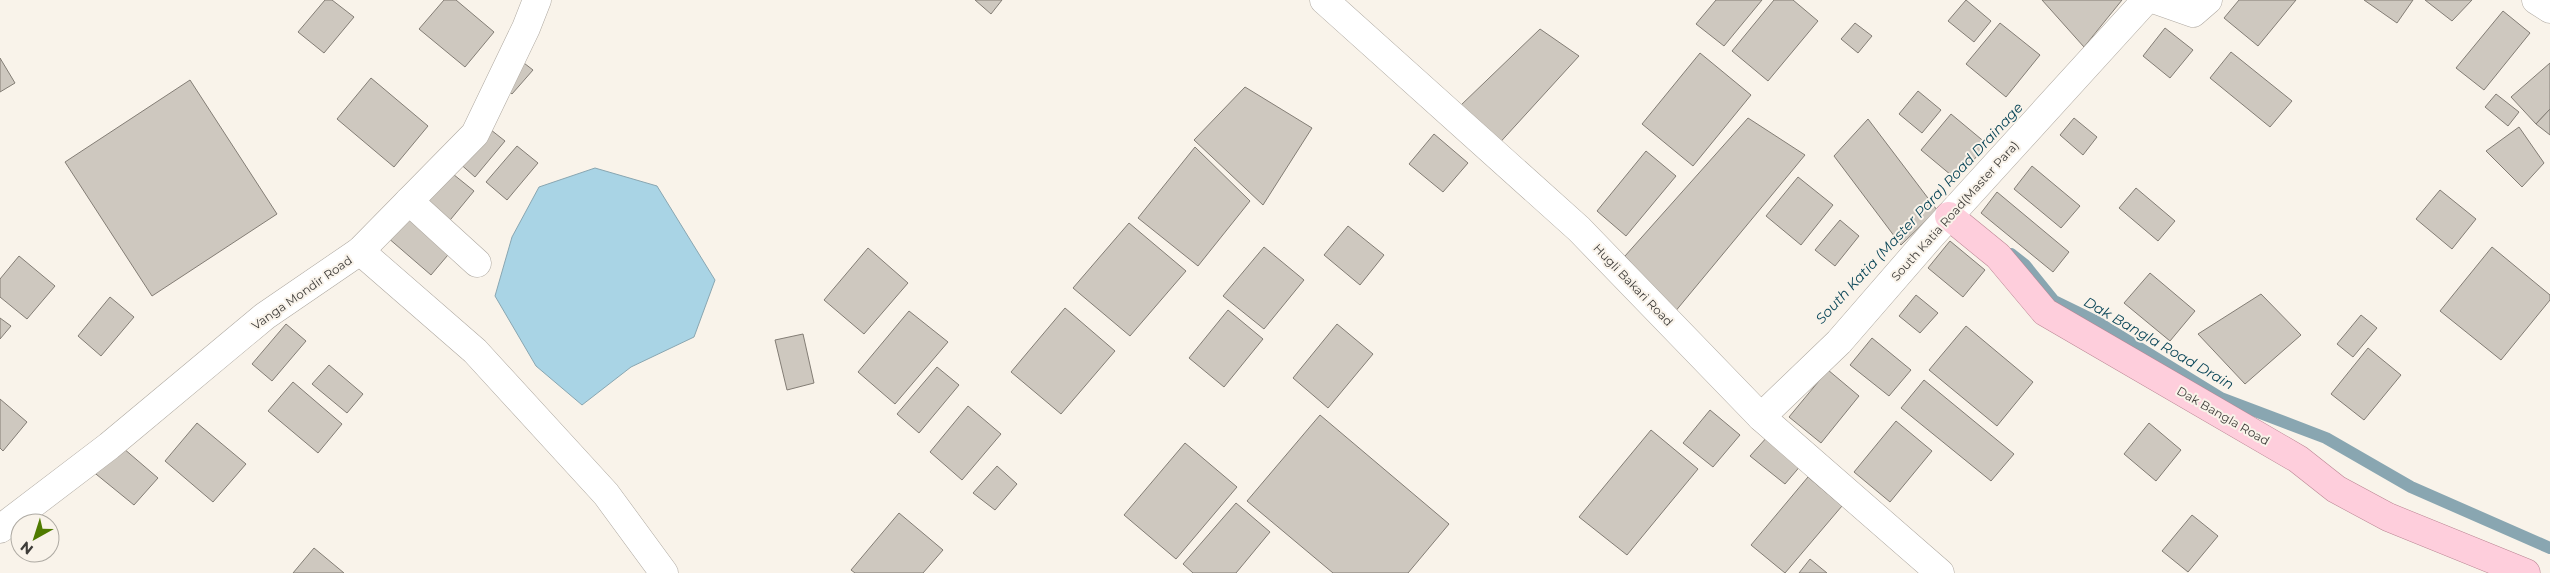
<svg xmlns="http://www.w3.org/2000/svg" width="2550" height="573" viewBox="0 0 2550 573" font-family="Montserrat,sans-serif">
<style>
.water{fill:#a9d4e5;stroke:#89a6b1}
.lines{fill:none;stroke-linecap:round;stroke-linejoin:round}
.stream{stroke:#89a6b1;stroke-width:12}
.building{fill:#cec8bf;stroke:#837d75}
.minor-casing{stroke:#aea8a0;stroke-width:29}
.major-casing{stroke:#ba8593;stroke-width:29}
.minor{stroke:#fff;stroke-width:28}
.major{stroke:#fecedc;stroke-width:28}
.labels{text-anchor:middle;stroke-width:4;stroke-linejoin:round;paint-order:stroke}
.street-label{font-size:12px;fill:#3e3c39;stroke:#f9f3ea}
.water-label{font-size:14px;font-style:italic;fill:#0b4759;stroke:#f9f3ea}
</style>
<rect width="100%" height="100%" fill="#f9f3ea"/>
<!-- water -->
<polygon class="water" points="595,168 657,186 715,280 694,337 631,367 582,405 536,366 495,296 512,237 539,187"/>
<g class="lines">
<!-- stream -->
<polyline class="stream" points="2011,254 2025,265 2054,301 2099,323 2221,398 2326,438 2411,487 2550,548"/>
</g>
<!-- building -->
<g class="building">
<polygon points="325,0 332,0 354,17 324,53 298,32"/>
<polygon points="444,0 456,0 494,32 465,67 419,29"/>
<polygon points="975,0 1002,0 991,14"/>
<polygon points="1716,0 1762,0 1724,46 1696,24"/>
<polygon points="1774,0 1793,0 1818,21 1768,81 1732,51"/>
<polygon points="1966,0 1991,21 1974,42 1948,21"/>
<polygon points="2042,0 2122,0 2084,47"/>
<polygon points="2239,0 2296,0 2258,46 2224,18"/>
<polygon points="2364,0 2413,0 2397,23"/>
<polygon points="2425,0 2472,0 2452,21"/>
<polygon points="2503,11 2530,33 2484,90 2456,68"/>
<polygon points="1855,23 1872,36 1858,53 1841,39"/>
<polygon points="2000,23 2040,55 2006,97 1966,64"/>
<polygon points="2165,28 2193,50 2170,78 2143,56"/>
<polygon points="1540,29 1579,56 1495,148 1460,106"/>
<polygon points="2231,52 2292,101 2270,127 2210,78"/>
<polygon points="511,53 533,70 512,94 491,76"/>
<polygon points="1700,53 1751,95 1693,166 1642,124"/>
<polygon points="0,58 15,83 0,92"/>
<polygon points="2550,63 2550,109 2536,124 2511,97"/>
<polygon points="371,78 428,126 394,167 337,119"/>
<polygon points="190,80 277,214 152,296 65,162"/>
<polygon points="1245,87 1312,128 1263,205 1194,140"/>
<polygon points="1918,91 1941,110 1922,133 1899,114"/>
<polygon points="2496,94 2519,112 2508,126 2485,107"/>
<polygon points="2550,109 2550,135 2536,124"/>
<polygon points="1951,114 1987,144 1957,180 1921,150"/>
<polygon points="1748,118 1805,155 1674,313 1625,256"/>
<polygon points="2074,118 2097,137 2083,155 2060,135"/>
<polygon points="1868,119 1937,210 1901,245 1834,156"/>
<polygon points="486,126 505,141 475,177 457,161"/>
<polygon points="2519,127 2544,163 2522,187 2486,151"/>
<polygon points="1434,134 1468,163 1443,192 1409,164"/>
<polygon points="517,146 538,163 507,200 486,182"/>
<polygon points="1195,147 1250,201 1198,266 1138,218"/>
<polygon points="1646,151 1676,176 1626,236 1597,211"/>
<polygon points="2032,166 2080,206 2061,228 2014,189"/>
<polygon points="448,170 474,191 446,225 421,203"/>
<polygon points="1798,177 1833,205 1801,245 1766,216"/>
<polygon points="2136,188 2175,221 2158,241 2119,208"/>
<polygon points="2440,190 2476,219 2452,249 2416,219"/>
<polygon points="1997,192 2069,252 2053,272 1981,213"/>
<polygon points="409,211 453,249 431,275 387,237"/>
<polygon points="1840,220 1859,236 1835,266 1815,250"/>
<polygon points="1129,223 1186,271 1130,336 1073,288"/>
<polygon points="1348,226 1384,255 1360,285 1324,255"/>
<polygon points="1950,241 1985,270 1963,297 1928,268"/>
<polygon points="1264,247 1304,280 1264,329 1223,296"/>
<polygon points="2492,247 2550,295 2550,300 2501,360 2440,311"/>
<polygon points="868,248 908,283 864,334 824,300"/>
<polygon points="19,256 55,286 27,319 0,297 0,279"/>
<polygon points="2150,273 2195,311 2170,341 2124,303"/>
<polygon points="2261,294 2301,335 2245,384 2198,334"/>
<polygon points="1916,295 1938,313 1920,333 1899,316"/>
<polygon points="110,297 134,317 101,356 78,336"/>
<polygon points="1065,308 1115,351 1061,414 1011,372"/>
<polygon points="1228,310 1263,339 1224,387 1189,358"/>
<polygon points="909,311 948,342 895,404 858,372"/>
<polygon points="2361,315 2377,328 2353,357 2337,344"/>
<polygon points="0,318 11,326 0,339"/>
<polygon points="286,324 306,341 272,381 252,364"/>
<polygon points="1337,324 1373,354 1328,408 1293,378"/>
<polygon points="1966,326 2033,382 1997,426 1929,370"/>
<polygon points="803,334 814,383 787,390 775,340"/>
<polygon points="1872,338 1911,370 1889,396 1850,365"/>
<polygon points="2368,348 2401,375 2364,420 2331,394"/>
<polygon points="329,365 363,394 347,413 312,384"/>
<polygon points="937,367 959,385 919,433 897,414"/>
<polygon points="1828,370 1859,396 1821,443 1789,417"/>
<polygon points="1924,380 2014,454 1991,481 1901,408"/>
<polygon points="293,382 342,424 318,453 268,411"/>
<polygon points="0,399 27,422 3,451 0,448"/>
<polygon points="968,406 1001,434 962,480 930,452"/>
<polygon points="1710,410 1740,435 1713,467 1683,443"/>
<polygon points="1320,415 1449,524 1408,573 1333,573 1247,501"/>
<polygon points="1896,421 1932,451 1890,502 1854,472"/>
<polygon points="197,423 246,464 213,502 165,461"/>
<polygon points="2149,423 2181,450 2156,481 2124,454"/>
<polygon points="1651,430 1698,469 1627,555 1579,517"/>
<polygon points="1768,436 1802,464 1785,484 1750,456"/>
<polygon points="116,442 158,478 134,505 91,470"/>
<polygon points="1185,443 1237,487 1176,559 1124,515"/>
<polygon points="997,466 1017,484 995,510 973,493"/>
<polygon points="1808,477 1842,506 1785,573 1751,545"/>
<polygon points="1236,503 1270,532 1236,573 1193,573 1183,564"/>
<polygon points="899,513 943,550 923,573 855,573 851,570"/>
<polygon points="2192,515 2218,536 2188,572 2162,551"/>
<polygon points="314,548 344,573 293,573"/>
<polygon points="1810,559 1827,573 1799,573"/>
</g>
<g class="lines">
<!-- minor casing -->
<g class="minor-casing">
<g id="minor">
<polyline points="1324,0 1579,229 1761,417 1940,573"/>
<polyline points="2156,0 2193,13 2208,0"/>
<polyline points="2536,0 2550,9"/>
<polyline points="409,201 477,263"/>
<polyline points="360,251 475,351 606,494 664,573"/>
<polyline points="1761,417 1839,342 1931,236 2146,0"/>
<polyline points="0,529 109,446 265,316 360,251 475,134 526,28 537,0"/>
</g>
</g>
<!-- major casing -->
<g class="major-casing">
<polyline id="major" points="1949,216 1998,256 2045,312 2298,459 2336,489 2388,517 2526,573"/>
</g>
<!-- minor -->
<use href="#minor" class="minor"/>
<!-- major -->
<use href="#major" class="major"/>
</g>
<g class="labels">
<!-- street labels -->
<g class="street-label">
<text transform="translate(1955 211) rotate(-48)" y="4">South Katia Road(Master Para)</text>
<text transform="translate(1633 285) rotate(46)" y="4">Hugli Bakari Road</text>
<text transform="translate(302 293) rotate(-35)" y="4">Vanga Mondir Road</text>
<text transform="translate(2223 416) rotate(30)" y="4">Dak Bangla Road</text>
</g>
<!-- water labels -->
<g class="water-label">
<text transform="translate(1919 213) rotate(-47)" y="5">South Katia (Master Para) Road Drainage</text>
<text transform="translate(2159 343) rotate(30)" y="5">Dak Bangla Road Drain</text>
</g>
</g>
<!-- north arrow -->
<g transform="translate(35 538) rotate(219)"><circle r="24" fill="#f9f3ea" stroke="#aeaaa3"/>
<path d="M0-4L9 19L0 12L-9 19Z" fill="#4f7b00"/>
<text y="-8" font-size="14" font-weight="bold" text-anchor="middle" fill="#3e3c39">N</text>
</g>
</svg>
